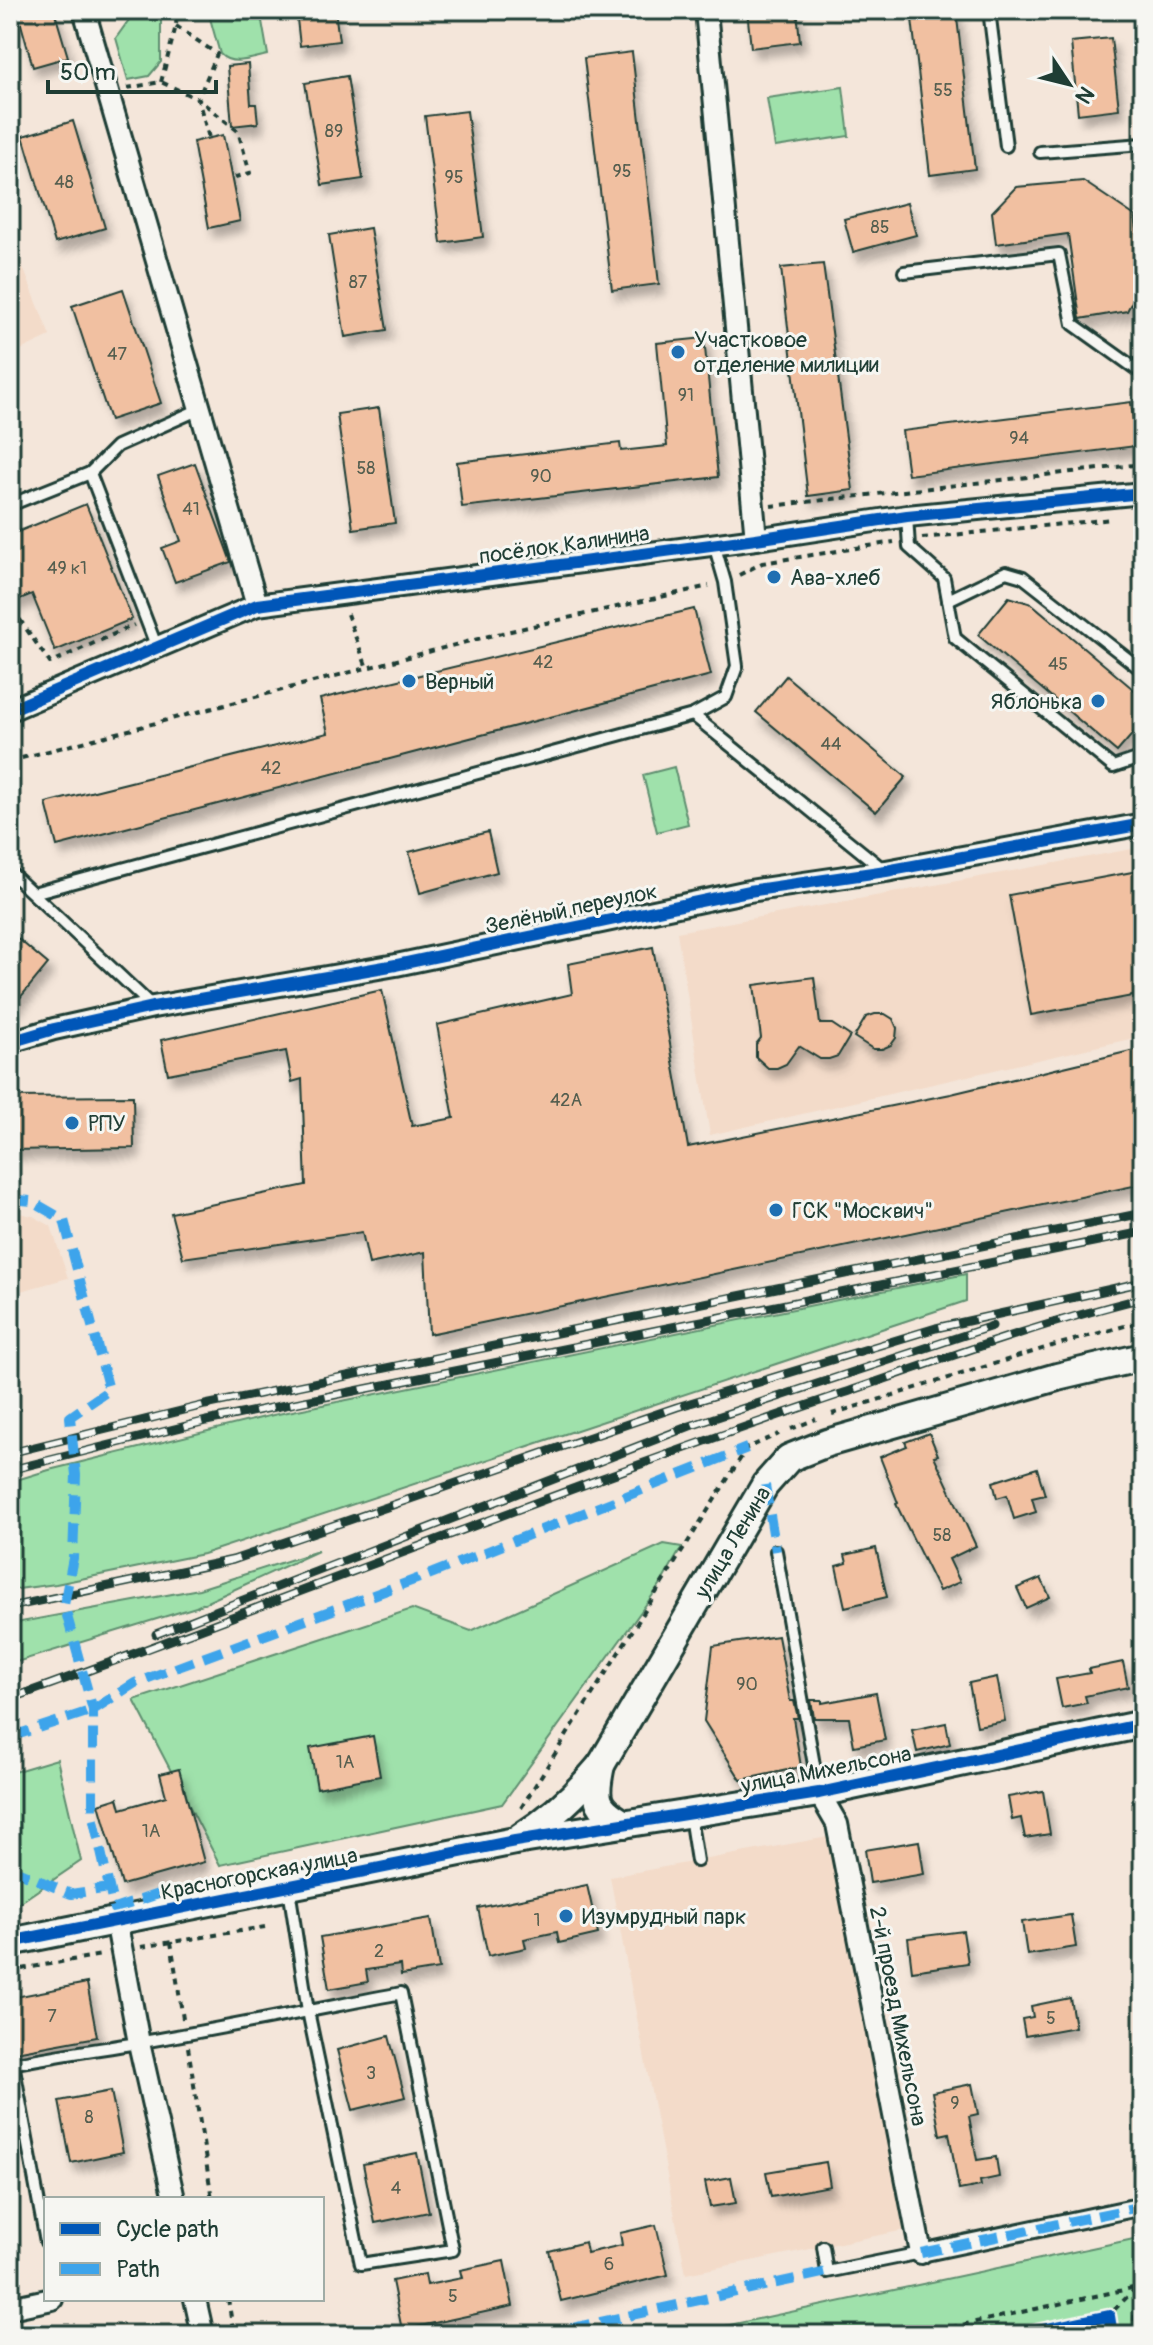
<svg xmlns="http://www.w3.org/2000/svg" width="1153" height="2345" viewBox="0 0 1153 2345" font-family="Pangolin,sans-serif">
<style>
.built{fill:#f3dbc9}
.green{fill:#9fe1ab;stroke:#5f8f70;stroke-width:2}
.building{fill:#f1c0a1;stroke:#1f3d34;stroke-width:2;filter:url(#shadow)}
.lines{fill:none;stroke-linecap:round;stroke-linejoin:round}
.service-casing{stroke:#1f3d34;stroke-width:16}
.pedestrian-casing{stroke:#1f3d34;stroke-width:22}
.minor-casing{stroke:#1f3d34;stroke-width:26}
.tertiary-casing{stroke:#1f3d34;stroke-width:32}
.path{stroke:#1f3d34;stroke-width:4;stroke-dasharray:6 6;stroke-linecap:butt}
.service{stroke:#f6f6f2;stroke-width:10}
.pedestrian{stroke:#f6f6f2;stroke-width:16}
.minor{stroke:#f6f6f2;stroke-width:20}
.tertiary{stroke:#f6f6f2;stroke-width:26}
.rail-casing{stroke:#1f3d34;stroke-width:9}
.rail{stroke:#f6f6f2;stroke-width:6;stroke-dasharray:18;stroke-linecap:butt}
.quiet{stroke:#3da4eb;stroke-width:10;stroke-dasharray:20 10;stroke-linecap:butt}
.cycleway-casing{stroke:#f6f6f2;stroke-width:17}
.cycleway{stroke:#0057b8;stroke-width:12}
.poi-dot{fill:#1f6fb2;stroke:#f6f6f2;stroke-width:3}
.labels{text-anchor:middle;stroke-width:6;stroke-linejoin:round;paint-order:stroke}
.number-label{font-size:18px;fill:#545e4f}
.poi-label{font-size:22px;fill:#1f3d34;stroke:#f6f6f2;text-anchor:start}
.street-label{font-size:22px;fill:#1f3d34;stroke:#f6f6f2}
</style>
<defs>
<filter id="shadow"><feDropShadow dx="5" dy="9" stdDeviation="4" flood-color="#0004"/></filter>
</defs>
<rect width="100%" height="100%" fill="#f4e6da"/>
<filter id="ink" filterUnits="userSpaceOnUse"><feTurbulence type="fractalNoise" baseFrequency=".0125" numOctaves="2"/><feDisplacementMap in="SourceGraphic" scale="16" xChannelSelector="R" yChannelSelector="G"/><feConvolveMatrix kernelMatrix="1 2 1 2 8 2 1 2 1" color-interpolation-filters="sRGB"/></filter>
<g filter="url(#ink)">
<!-- built -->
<g class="built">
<polygon points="10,234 50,336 10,355"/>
<polygon points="1143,847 1143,1036 710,1135 677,932"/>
<polygon points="10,1211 33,1216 51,1226 68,1278 10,1294"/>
<polygon points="828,1837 905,2230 686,2274 610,1877"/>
</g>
<!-- green -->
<g class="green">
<polygon points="136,10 161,10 161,62 149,76 128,80 116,38"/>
<path d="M260,10L268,55C252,58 232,67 220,54L208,11Z"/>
<polygon points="843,87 849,136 775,147 767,98"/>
<polygon points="674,767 688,824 657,832 643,775"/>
<polygon points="966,1274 966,1301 203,1554 56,1584 10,1590 10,1482 49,1470 273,1415"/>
<polygon points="664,1544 682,1547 660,1585 502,1804 220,1865 134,1700 412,1609 471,1631"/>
<polygon points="318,1551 196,1607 10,1664 10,1624 199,1589"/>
<polygon points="57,1759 81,1861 10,1909 10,1773"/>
<polygon points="1143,2237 1143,2335 683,2335"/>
</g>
<!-- building -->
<g class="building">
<polygon points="17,10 54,10 68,57 33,67"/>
<polygon points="296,10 335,10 339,41 300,46"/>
<polygon points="747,10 797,10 800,42 751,48"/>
<polygon points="911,10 956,10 975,169 930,175"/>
<polygon points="1111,38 1119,109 1078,114 1071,42"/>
<polygon points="632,52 659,284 612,290 584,58"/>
<polygon points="248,64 251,104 256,104 258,123 232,126 227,66"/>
<polygon points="347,76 363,179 322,185 305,83"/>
<polygon points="467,111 483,237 441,243 425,116"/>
<polygon points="73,121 105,228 55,243 23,136"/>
<polygon points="223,135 240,221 209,228 193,142"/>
<polygon points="1083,181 1135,216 1143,281 1127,311 1080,319 1068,234 996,244 992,212 1016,187"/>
<polygon points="907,203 916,235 853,252 844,219"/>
<polygon points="370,228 387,330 345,337 329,235"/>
<polygon points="823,264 853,490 808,496 781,268"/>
<polygon points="123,289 161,403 110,420 72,306"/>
<polygon points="704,338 718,477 462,507 457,462 620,443 621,451 667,446 657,343"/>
<polygon points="1131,402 1136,446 908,475 902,431"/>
<polygon points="379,408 395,523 353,529 337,414"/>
<polygon points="195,463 231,562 175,582 162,548 181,541 158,476"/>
<polygon points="86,504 132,619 55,651 32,594 10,603 10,535"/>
<polygon points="1009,597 1032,604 1139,694 1143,703 1143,722 1117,752 978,635"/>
<polygon points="694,609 711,675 57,846 46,803 328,733 320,699"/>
<polygon points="786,676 906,777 876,812 756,712"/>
<polygon points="488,832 497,872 420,893 409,852"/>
<polygon points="1143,870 1143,994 1031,1015 1009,895"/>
<polygon points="10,932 48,964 10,1010"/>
<polygon points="653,947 688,1147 951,1094 1143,1048 1143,1184 429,1334 425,1252 369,1264 362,1232 183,1258 171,1213 306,1185 302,1079 292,1082 286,1051 168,1074 161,1040 382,990 412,1126 454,1118 437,1025 572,994 568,964"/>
<polygon points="814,977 820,1024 832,1024 850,1036 838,1056 829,1059 820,1059 799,1046 786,1064 777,1068 768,1068 756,1057 756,1044 761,1038 754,985"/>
<polygon points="875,1014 885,1014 893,1019 897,1028 896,1038 891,1045 882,1049 873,1049 854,1037 866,1017"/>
<polygon points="133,1096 134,1148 10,1150 10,1097"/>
<polygon points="929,1433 938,1455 934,1456 976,1546 949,1559 960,1582 939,1591 896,1504 898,1503 880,1457 907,1446 905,1442"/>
<polygon points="1037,1468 1045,1495 1032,1498 1036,1512 1014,1519 1007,1495 997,1498 993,1482"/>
<polygon points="876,1548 887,1597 845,1607 836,1566 847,1563 845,1555"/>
<polygon points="1041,1578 1050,1597 1026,1608 1017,1588"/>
<polygon points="778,1636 790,1701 794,1701 798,1718 793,1718 801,1767 741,1780 704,1721 713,1646"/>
<polygon points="1123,1662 1128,1687 1085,1696 1087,1703 1062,1708 1056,1679 1090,1673 1089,1669"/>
<polygon points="997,1677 1005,1721 977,1726 969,1683"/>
<polygon points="876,1693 885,1740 854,1746 849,1718 814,1718 811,1700 822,1700 822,1703"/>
<polygon points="946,1723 950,1744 917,1752 912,1730"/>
<polygon points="373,1736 380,1776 317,1788 310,1748"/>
<polygon points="179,1769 204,1862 122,1885 99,1804 118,1798 121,1809 166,1796 160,1774"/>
<polygon points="1043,1791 1050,1834 1025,1838 1021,1818 1012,1820 1008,1797"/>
<polygon points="919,1841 924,1874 870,1883 865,1850"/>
<polygon points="587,1885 598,1934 559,1943 557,1932 524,1939 526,1948 488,1956 478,1908"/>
<polygon points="1071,1915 1076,1947 1027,1955 1022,1922"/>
<polygon points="431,1918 439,1969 401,1975 400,1965 366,1970 368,1982 329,1989 320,1937"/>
<polygon points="963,1931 968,1963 912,1971 908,1938"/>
<polygon points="87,1983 97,2037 10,2053 10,1998"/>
<polygon points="1070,1998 1075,2027 1025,2036 1022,2019 1033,2017 1031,2006"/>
<polygon points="389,2036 405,2097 353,2110 337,2050"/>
<polygon points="972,2084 978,2114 969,2116 977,2160 996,2157 999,2177 980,2181 981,2186 959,2190 949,2133 940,2135 932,2092"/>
<polygon points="111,2091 123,2152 71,2163 59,2101"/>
<polygon points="417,2153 429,2212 375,2223 363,2164"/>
<polygon points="826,2162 830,2186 771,2197 766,2172"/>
<polygon points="731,2177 736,2203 710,2207 705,2182"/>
<polygon points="656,2225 668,2275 561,2301 549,2251 585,2242 587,2253 622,2245 620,2233"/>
<polygon points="504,2261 513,2306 402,2330 392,2281 425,2274 427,2285 462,2278 460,2270"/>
</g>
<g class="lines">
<!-- service casing -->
<g class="service-casing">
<g id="service">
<polyline points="989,10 1006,146"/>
<polyline points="1040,152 1143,144"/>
<polyline points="904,272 1059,254 1073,324 1143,374"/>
<polyline points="90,473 117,446 200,409"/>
<polyline points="10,505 90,473 157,648"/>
<polyline points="907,516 909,547 944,578 955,638 1113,767 1140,758 1143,753"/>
<polyline points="948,600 1006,572 1023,577 1143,671"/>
<polyline points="693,715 884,870"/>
<polyline points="10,872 153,1007"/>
<polyline points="33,893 693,715 726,697 737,666 725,582 714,544"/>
<polyline points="776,1551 819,1793"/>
<polyline points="690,1816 697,1861"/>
<polyline points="13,2063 46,2242"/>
<path d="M10,2064C52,2056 94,2050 137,2043C225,2028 313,2010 401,1993L453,2250L361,2264L308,2011L289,1889"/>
<polyline points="823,2247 827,2272 921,2253"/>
</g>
</g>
<!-- pedestrian casing -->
<g class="pedestrian-casing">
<polyline id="pedestrian" points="921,2253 1143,2206"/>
</g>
<!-- minor casing -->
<g class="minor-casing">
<g id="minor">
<polyline points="84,10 257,605"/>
<polyline points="706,10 756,539"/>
<polyline points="10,710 257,605 756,539 907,516 1143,493"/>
<polyline points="10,1042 54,1029 153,1007 396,965 749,891 886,871 1143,824"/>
<polyline points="819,1793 837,1824 921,2253"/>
<polyline points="116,1920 139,2043 174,2199"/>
<polyline points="195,2299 203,2335"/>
<polyline points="10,2308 52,2299"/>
</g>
</g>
<!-- tertiary casing -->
<g class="tertiary-casing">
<g id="tertiary">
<path d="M601,1765C594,1798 594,1807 625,1824"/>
<path d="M521,1837C553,1817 577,1794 601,1765L765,1485L789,1458L827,1443L1057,1377L1143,1357"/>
<polyline points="10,1942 515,1841 819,1793 1143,1724"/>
</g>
</g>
<!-- path -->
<g class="path">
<polyline points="176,26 217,54 198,99 209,138"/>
<polyline points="161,82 176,26 177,10"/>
<polyline points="127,88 161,82 198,99 238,131 250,173 232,178"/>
<polyline points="771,506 1143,464"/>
<polyline points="922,538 1113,519"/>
<polyline points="739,575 762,563 894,542"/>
<polyline points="347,614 367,668"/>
<polyline points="10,621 18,617 50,663 134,625"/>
<polyline points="10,761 493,635 709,586"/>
<polyline points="832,1414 1052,1346 1143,1321"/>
<polyline points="791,1429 816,1419"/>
<polyline points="521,1808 747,1448 779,1434"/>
<polyline points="171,1942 183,2019"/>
<polyline points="141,1947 265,1927"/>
<polyline points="10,1971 101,1955"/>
<polyline points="188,2047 212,2199"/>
<polyline points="228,2299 234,2335"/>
<polyline points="916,2335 1137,2287 1143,2279"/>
<polyline points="1089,2335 1137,2287 1133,2335"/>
</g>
<!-- service -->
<use href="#service" class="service"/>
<!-- pedestrian -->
<use href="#pedestrian" class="pedestrian"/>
<!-- minor -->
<use href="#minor" class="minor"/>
<!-- tertiary -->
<use href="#tertiary" class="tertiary"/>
<!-- rail casing -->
<g class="rail-casing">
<g id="rail">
<polyline points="10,1453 205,1405 1143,1213"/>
<polyline points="10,1470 206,1421 1143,1232"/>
<polyline points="10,1607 233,1560 677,1407 936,1328 1143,1282"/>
<polyline points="156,1634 690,1426 992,1326"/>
<path d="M10,1699C289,1599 563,1487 844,1393C943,1359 1041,1323 1143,1298"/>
</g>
</g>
<!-- rail -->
<use href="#rail" class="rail"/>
<!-- quiet -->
<g class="quiet">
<polyline points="10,1199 31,1201 64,1220 109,1390 70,1417 76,1475 73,1558 64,1605 93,1710 93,1816 114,1909 158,1894"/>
<polyline points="765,1485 776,1551"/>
<polyline points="10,1737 93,1710 135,1683 433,1573 747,1448"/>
<polyline points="10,1868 71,1894 109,1888"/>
<polyline points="921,2253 1143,2206"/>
<polyline points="541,2335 827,2272"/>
</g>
<!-- cycleway casing -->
<g class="cycleway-casing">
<g id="cycleway">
<polyline points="10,710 257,605 756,539 907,516 1143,493"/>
<polyline points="10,1042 54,1029 153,1007 396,965 749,891 886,871 1143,824"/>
<polyline points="10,1942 515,1841 819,1793 1143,1724"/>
<polyline points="1018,2335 1109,2316 1112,2335"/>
</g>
</g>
<!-- cycleway -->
<use href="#cycleway" class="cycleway"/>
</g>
</g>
<!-- markers -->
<g class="poi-dot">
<circle cx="678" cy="352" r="8"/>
<circle cx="774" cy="577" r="8"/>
<circle cx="409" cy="681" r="8"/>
<circle cx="1098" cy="701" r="8"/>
<circle cx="72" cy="1123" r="8"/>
<circle cx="776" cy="1210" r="8"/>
<circle cx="566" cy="1916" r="8"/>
</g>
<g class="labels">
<!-- number labels -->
<g class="number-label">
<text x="943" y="96">55</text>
<text x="334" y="137">89</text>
<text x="622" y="177">95</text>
<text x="454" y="183">95</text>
<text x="64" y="188">48</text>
<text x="880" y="233">85</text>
<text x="358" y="288">87</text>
<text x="117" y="360">47</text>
<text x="686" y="401">91</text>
<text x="1019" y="444">94</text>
<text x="366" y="474">58</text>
<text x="541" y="482">90</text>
<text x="191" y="515">41</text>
<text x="67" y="574">49 к1</text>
<text x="543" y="668">42</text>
<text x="1058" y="670">45</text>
<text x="831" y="750">44</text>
<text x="271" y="774">42</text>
<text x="566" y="1106">42А</text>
<text x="942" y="1541">58</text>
<text x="747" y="1690">90</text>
<text x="345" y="1768">1А</text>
<text x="151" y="1837">1А</text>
<text x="537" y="1926">1</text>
<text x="379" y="1957">2</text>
<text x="52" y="2022">7</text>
<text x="1051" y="2024">5</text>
<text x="371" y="2079">3</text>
<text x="955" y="2109">9</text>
<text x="89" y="2123">8</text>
<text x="396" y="2194">4</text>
<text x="609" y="2270">6</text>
<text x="453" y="2302">5</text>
</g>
<!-- poi labels -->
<g class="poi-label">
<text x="694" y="347">Участковое<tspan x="694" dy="25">отделение милиции</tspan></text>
<text x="790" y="585">Ава-хлеб</text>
<text x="425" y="689">Верный</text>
<text x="1082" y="709" text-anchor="end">Яблонька</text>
<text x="88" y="1131">РПУ</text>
<text x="792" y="1218">ГСК "Москвич"</text>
<text x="582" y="1924">Изумрудный парк</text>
</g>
<!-- street labels -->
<g class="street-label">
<text transform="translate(564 544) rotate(-8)" y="8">посёлок Калинина</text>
<text transform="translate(571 908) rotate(-12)" y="8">Зелёный переулок</text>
<text transform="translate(732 1542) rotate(-59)" y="8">улица Ленина</text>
<text transform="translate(826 1769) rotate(-11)" y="8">улица Михельсона</text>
<text transform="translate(259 1873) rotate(-11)" y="8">Красногорская улица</text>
<text transform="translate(899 2016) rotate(79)" y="8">2-й проезд Михельсона</text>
</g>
</g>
<!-- margin -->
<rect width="1153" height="2345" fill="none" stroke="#f6f6f2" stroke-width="40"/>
<rect x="20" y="20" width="1113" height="2305" fill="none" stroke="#1f3d34" stroke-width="3" filter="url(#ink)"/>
<!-- legend -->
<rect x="44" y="2197" width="280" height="104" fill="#f6f6f2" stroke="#a0aca6" stroke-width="2"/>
<rect x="60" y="2223" width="40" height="12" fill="#0057b8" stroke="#a0aca6" stroke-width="2"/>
<text x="116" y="2237" font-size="24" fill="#1f3d34">Cycle path</text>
<rect x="60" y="2263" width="40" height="12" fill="#3da4eb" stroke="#a0aca6" stroke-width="2"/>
<text x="116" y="2277" font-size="24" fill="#1f3d34">Path</text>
<!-- north arrow -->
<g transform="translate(1069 84) rotate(125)" stroke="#f6f6f2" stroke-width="6" paint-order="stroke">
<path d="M0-6L14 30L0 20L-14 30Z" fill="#1f3d34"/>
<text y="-12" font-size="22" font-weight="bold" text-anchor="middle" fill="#1f3d34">N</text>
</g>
<!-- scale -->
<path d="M48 80v12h168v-12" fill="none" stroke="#1f3d34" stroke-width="4"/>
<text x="60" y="80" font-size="24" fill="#1f3d34" stroke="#f6f6f2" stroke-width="6" paint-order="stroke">50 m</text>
</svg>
